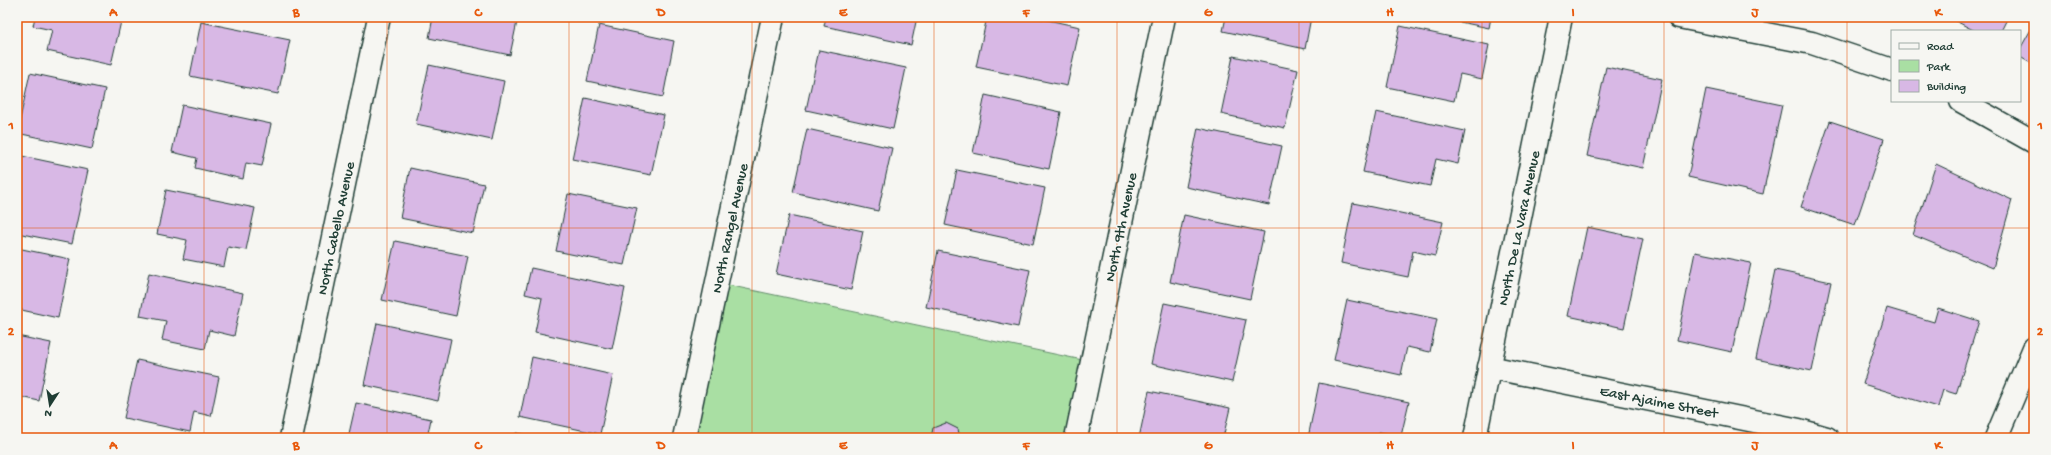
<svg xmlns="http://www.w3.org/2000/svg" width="2051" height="455" viewBox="0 0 2051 455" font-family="'Gochi Hand',sans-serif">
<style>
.green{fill:#a9dfa3;stroke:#648e6c}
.building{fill:#d8b8e5;stroke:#1f3d34}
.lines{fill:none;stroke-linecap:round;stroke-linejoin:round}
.minor-casing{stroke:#1f3d34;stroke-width:25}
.minor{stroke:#f6f6f2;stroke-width:22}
.grid{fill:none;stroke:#e8590c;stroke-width:1;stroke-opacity:0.55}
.labels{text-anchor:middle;stroke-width:3;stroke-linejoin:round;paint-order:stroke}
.street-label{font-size:15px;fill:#1f3d34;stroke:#f6f6f2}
.neatline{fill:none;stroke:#e8590c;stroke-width:1.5}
.grid-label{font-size:13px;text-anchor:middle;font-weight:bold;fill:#e8590c}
</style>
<rect width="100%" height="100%" fill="#f6f6f2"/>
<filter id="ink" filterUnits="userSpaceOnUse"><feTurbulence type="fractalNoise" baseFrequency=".025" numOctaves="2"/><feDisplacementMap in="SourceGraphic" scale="8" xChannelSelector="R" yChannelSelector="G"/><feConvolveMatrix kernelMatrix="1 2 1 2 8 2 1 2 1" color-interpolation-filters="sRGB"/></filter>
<g filter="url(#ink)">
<!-- green -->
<polygon class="green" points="718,283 1092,362 1076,438 684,438"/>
<!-- building -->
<g class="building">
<polygon points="35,17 122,17 111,65 47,51 52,30 33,26"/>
<polygon points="433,17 518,17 510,55 429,38"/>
<polygon points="826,17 917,17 911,45 824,26"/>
<polygon points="987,17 1034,17 1080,27 1067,86 976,67"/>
<polygon points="1226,17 1311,17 1305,49 1223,31"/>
<polygon points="1436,17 1491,17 1489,28"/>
<polygon points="1948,17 2008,17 2001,31 1975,31"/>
<polygon points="201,22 290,40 278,94 190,76"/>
<polygon points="2034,24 2034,65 2020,57 2020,49"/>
<polygon points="599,25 674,41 663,97 587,81"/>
<polygon points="1400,26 1489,45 1482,79 1460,74 1454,101 1387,87"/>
<polygon points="819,50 906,68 893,129 806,110"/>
<polygon points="1233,56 1298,70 1285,128 1221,114"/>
<polygon points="429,65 504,81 492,140 416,124"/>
<polygon points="1606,67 1662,79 1643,168 1587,156"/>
<polygon points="30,73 105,89 92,149 17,133"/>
<polygon points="1706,89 1782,105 1763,194 1688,177"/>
<polygon points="985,95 1061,112 1049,169 973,153"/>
<polygon points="585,98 664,115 651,175 572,159"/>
<polygon points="182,105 271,124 262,166 246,163 243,179 195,168 197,158 172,152"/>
<polygon points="1376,112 1465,131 1458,164 1436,159 1430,186 1363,172"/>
<polygon points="1830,121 1884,139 1855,225 1801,207"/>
<polygon points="1198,128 1282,146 1269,205 1186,187"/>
<polygon points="807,129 892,148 878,211 793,192"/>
<polygon points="17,155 88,170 72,244 17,233"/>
<polygon points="1936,164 2012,200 1993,268 1913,235"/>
<polygon points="410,168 484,184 473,233 400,218"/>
<polygon points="957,170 1045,188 1033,244 945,225"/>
<polygon points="166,190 255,208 246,250 228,247 224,267 183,259 187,240 157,234"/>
<polygon points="568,194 637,208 624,265 556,251"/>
<polygon points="1353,203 1443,222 1435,256 1413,251 1408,277 1341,263"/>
<polygon points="789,215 863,231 851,290 776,274"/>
<polygon points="1184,215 1264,232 1250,299 1170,282"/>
<polygon points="1587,227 1643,239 1624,328 1568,316"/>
<polygon points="395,241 468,256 456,316 382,300"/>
<polygon points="17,248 70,259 58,318 17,309"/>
<polygon points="938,251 1030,270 1018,327 926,307"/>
<polygon points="1695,252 1751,263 1732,352 1677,340"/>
<polygon points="531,268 625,288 612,349 535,332 542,298 525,294"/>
<polygon points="1775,270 1831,282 1812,371 1756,359"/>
<polygon points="149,273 243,293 234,336 209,330 205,349 162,340 166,321 140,316"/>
<polygon points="1347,300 1437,319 1430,352 1407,347 1401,375 1334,360"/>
<polygon points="1164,303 1246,320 1232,382 1151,364"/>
<polygon points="1887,308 1934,322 1938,308 1979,321 1956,394 1943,390 1938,407 1863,384"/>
<polygon points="377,323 451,339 438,401 364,385"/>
<polygon points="17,336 51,343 39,401 17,396"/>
<polygon points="532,357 613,375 600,434 520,417"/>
<polygon points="137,360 219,377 211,416 194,412 190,432 124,418"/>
<polygon points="1319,383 1409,402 1401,436 1379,432 1378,438 1308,438"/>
<polygon points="1149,391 1230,408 1223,438 1139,438"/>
<polygon points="356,403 431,419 427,438 348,438"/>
<polygon points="946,423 958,429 960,438 931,438 933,428"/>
<polygon points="516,433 541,438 515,438"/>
<polygon points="1523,435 1536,438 1522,438"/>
</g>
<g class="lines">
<!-- minor casing -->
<g class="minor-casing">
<g id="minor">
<polyline points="1679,17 1812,43 1892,70"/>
<polyline points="1961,101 2034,142"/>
<polyline points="1489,367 1799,430 1827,438"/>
<polyline points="291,438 379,17"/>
<polyline points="684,438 773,17"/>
<polyline points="1076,438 1164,17"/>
<polyline points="1475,438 1561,17"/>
<polyline points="1996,438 2034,348"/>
</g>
</g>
<!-- minor -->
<use href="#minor" class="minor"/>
</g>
</g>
<!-- grid -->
<path class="grid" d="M204,17V438M387,17V438M569,17V438M752,17V438M934,17V438M1117,17V438M1299,17V438M1482,17V438M1664,17V438M1847,17V438M17,228H2034"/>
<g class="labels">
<!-- street labels -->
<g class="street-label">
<text transform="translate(1120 227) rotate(-78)" y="5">North 9th Avenue</text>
<text transform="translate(335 228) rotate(-78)" y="5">North Cabello Avenue</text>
<text transform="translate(729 228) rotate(-78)" y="5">North Rangel Avenue</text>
<text transform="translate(1518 228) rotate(-78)" y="5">North De La Vara Avenue</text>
<text transform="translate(1659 401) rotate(11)" y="5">East Ajaime Street</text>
</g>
</g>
<!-- margin -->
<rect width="2051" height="455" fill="none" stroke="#f6f6f2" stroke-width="44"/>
<!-- legend -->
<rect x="1891" y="30" width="130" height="72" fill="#f6f6f2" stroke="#a0aca6"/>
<rect x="1899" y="43" width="20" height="6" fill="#f6f6f2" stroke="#a0aca6"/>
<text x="1927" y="50" font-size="12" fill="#1f3d34">Road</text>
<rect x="1899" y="60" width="20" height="12" fill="#a9dfa3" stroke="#a0aca6"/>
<text x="1927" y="70" font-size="12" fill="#1f3d34">Park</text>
<rect x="1899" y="80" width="20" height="12" fill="#d8b8e5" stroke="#a0aca6"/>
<text x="1927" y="90" font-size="12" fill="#1f3d34">Building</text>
<!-- north arrow -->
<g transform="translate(50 405) rotate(192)" stroke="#f6f6f2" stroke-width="3" paint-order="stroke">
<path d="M0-3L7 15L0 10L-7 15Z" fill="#1f3d34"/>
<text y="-6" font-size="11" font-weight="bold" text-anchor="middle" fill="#1f3d34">N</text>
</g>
<rect x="22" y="22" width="2007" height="411" class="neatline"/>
<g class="grid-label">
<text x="113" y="16">A</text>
<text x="296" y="16">B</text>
<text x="478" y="16">C</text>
<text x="661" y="16">D</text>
<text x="843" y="16">E</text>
<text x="1026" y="16">F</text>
<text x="1208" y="16">G</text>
<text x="1390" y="16">H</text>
<text x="1573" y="16">I</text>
<text x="1755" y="16">J</text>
<text x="1938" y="16">K</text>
<text x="11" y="129">1</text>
<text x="2040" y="129">1</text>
<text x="11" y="335">2</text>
<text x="2040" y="335">2</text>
<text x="113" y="449">A</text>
<text x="296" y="449">B</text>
<text x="478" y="449">C</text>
<text x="661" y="449">D</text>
<text x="843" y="449">E</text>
<text x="1026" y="449">F</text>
<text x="1208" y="449">G</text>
<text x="1390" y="449">H</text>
<text x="1573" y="449">I</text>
<text x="1755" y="449">J</text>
<text x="1938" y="449">K</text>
</g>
</svg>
